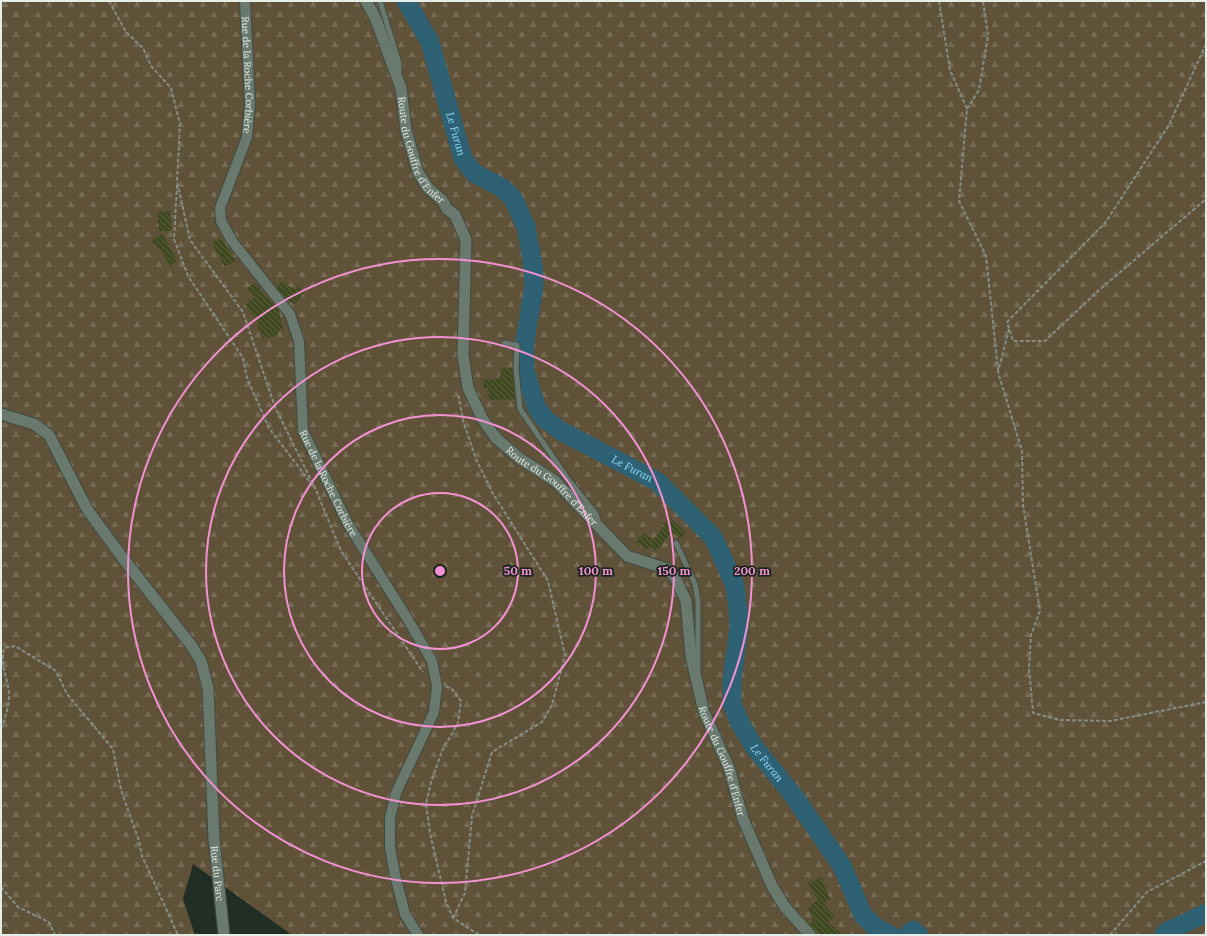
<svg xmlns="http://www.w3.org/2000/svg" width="1207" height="936" viewBox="0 0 1207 936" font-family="Lora,serif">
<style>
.forest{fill:url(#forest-firs)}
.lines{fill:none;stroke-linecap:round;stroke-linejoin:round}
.river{stroke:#2e6174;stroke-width:19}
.building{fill:url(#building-back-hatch)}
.service-casing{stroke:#3f4a42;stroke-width:7}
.minor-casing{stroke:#3f4a42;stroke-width:12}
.tertiary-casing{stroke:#3f4a42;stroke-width:13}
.secondary-casing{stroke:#3f4a42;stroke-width:13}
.path{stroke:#848e87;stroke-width:2;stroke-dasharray:4 2;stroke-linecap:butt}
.service{stroke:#6a796e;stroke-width:5}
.minor{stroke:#6a796e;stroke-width:10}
.tertiary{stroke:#6a796e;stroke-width:11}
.secondary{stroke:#6a796e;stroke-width:11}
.ring{fill:none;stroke:#f491d4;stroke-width:2}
.labels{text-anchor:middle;stroke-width:3.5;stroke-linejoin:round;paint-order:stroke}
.street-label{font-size:10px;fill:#e5ede7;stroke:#18241c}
.water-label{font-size:11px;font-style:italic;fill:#89ddfd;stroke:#18241c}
.centre{fill:#f491d4;stroke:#18241c;stroke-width:2}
.ring-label{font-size:12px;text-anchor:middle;font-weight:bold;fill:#f491d4;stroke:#18241c;stroke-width:3.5;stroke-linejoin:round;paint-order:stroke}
</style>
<defs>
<pattern id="forest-firs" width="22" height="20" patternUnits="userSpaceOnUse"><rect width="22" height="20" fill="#5f5238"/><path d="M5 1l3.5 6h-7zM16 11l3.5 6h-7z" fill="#766b55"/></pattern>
<pattern id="building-back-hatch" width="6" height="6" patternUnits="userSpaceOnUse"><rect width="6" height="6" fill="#3f481f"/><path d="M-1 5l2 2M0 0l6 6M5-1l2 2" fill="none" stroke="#5b6340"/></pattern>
</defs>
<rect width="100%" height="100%" fill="#212e25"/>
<!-- forest -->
<polygon class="forest" points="1,1 1206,1 1206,935 292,935 193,864 183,899 195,935 1,935"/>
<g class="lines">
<!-- river -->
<g class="river">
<path id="s1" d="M406,1L430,42L463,159L474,173L501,187L513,198L526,227L533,265L534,286L524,348L525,371L537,408L545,419L561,431L658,482L713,537L734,583L738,608L739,628L732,679V704L740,723L755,748L793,795L842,866L863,915L875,927L890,935"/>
<polyline points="907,935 913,930 919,935"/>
<polyline points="1164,935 1166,932 1206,913"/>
</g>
</g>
<!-- building -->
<g class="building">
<polygon points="171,211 171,231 159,231 157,212"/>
<polygon points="162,234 177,261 170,266 159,248 157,249 152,240"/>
<polygon points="221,238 236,261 225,267 212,243"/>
<polygon points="281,281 295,290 299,285 304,293 295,304 287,300 277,288"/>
<polygon points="255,283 279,311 283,330 277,331 277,336 262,338 257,324 259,323 245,304 255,297 247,288"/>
<polygon points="501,368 512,368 515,399 489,400 488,388 484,388 483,380 499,379"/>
<polygon points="669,517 686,532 681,539 672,532 656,551 650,546 646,550 636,542 644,533 653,540 664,526 663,524"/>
<polygon points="821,877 830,899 823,903 835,917 828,922 842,935 820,935 809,924 814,920 808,908 818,900 808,883"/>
</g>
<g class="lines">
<!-- service casing -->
<g class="service-casing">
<g id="service">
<polyline points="380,1 399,63 399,74"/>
<polyline points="504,343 517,345 516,369 520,409 568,479 596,514 599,523"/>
<polyline points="676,543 695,584 698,601 698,673"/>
</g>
</g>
<!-- minor casing -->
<g class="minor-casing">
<g id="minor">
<path id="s2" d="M245,1L250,104L247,137L220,208L221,221L232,241L290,314L299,341L303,431L348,524L407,618L432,661L437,686L434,712L396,793L390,818V847L395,875L405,914L418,935"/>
</g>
</g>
<!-- tertiary casing -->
<g class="tertiary-casing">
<g id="tertiary">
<path id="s3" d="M366,1L375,17L401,88L406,130L418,172L428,188L442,200L447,209L455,215L466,240L463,355L468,388L482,418L495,437L519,458L555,481L627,556L667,569L675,577L686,601L691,656L704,712L729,768L743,819L772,886L785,907L810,935"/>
</g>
</g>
<!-- secondary casing -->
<g class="secondary-casing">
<g id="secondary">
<path id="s4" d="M1,414L34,424L49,435L87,509L122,557L191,645L201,661L208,688L214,839L224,935"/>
</g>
</g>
<!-- path -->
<g class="path">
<polyline points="109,1 126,32 143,48 151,66 171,88 180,124 177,181 190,240 243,312 275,407 316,490 341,551 423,672"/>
<polyline points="939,1 950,70 967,109 959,201 986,256 998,370"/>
<polyline points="1206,44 1169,125 1105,223 1007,322 1013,341 1045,341 1098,291 1206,199"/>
<polyline points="967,109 979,90 988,36 983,1"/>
<polyline points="177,185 174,239 188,276 243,358 247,378 269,428 313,486"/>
<polyline points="1009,329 998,372 1022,451 1023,505 1040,611 1031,635 1029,668 1033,713 1060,720 1110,721 1206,702"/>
<polyline points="446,687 451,688 461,701 458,723 442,751 431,782 426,804 430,833 446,902 453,918 479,935"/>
<path d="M1,729C5,719 9,706 9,695C8,676 0,669 4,648L15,646L56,671L67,694L113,749L121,790L139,841L142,856L178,935"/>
<polyline points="1,887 18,907 49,922 55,935"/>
<polyline points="453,918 465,893 472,816 492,752 542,722 552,705 565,655 548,581 492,492 476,459 464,424 458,393"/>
<polyline points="1110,935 1147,892 1206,861"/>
</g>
<!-- service -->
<use href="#service" class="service"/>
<!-- minor -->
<use href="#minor" class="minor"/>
<!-- tertiary -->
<use href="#tertiary" class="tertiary"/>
<!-- secondary -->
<use href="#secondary" class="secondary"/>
</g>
<!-- distance rings -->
<g class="ring">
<circle cx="440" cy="571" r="78"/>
<circle cx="440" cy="571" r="156"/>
<circle cx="440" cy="571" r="234"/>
<circle cx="440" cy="571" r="312"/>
</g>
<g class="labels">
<!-- street labels -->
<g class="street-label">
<text dy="4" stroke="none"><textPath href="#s2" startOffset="74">Rue de la Roche Corbière</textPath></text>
<text dy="4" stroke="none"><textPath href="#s3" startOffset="161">Route du Gouffre d'Enfer</textPath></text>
<text dy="4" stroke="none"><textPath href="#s2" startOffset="518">Rue de la Roche Corbière</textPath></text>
<text dy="4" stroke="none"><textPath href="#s3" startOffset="545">Route du Gouffre d'Enfer</textPath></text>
<text dy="4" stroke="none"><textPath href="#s3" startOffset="893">Route du Gouffre d'Enfer</textPath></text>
<text dy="4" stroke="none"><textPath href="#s4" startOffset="540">Rue du Parc</textPath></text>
</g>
<!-- water labels -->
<g class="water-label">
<text dy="4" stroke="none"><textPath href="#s1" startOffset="143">Le Furan</textPath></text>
<text dy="4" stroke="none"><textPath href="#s1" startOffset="564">Le Furan</textPath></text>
<text dy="4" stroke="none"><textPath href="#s1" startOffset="912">Le Furan</textPath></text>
</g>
</g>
<circle cx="440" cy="571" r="6" class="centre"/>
<g class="ring-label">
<text x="518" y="575">50 m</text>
<text x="596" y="575">100 m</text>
<text x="674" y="575">150 m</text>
<text x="752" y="575">200 m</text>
</g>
<!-- border -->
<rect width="1207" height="936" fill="none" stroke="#e5ede7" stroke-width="4"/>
</svg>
